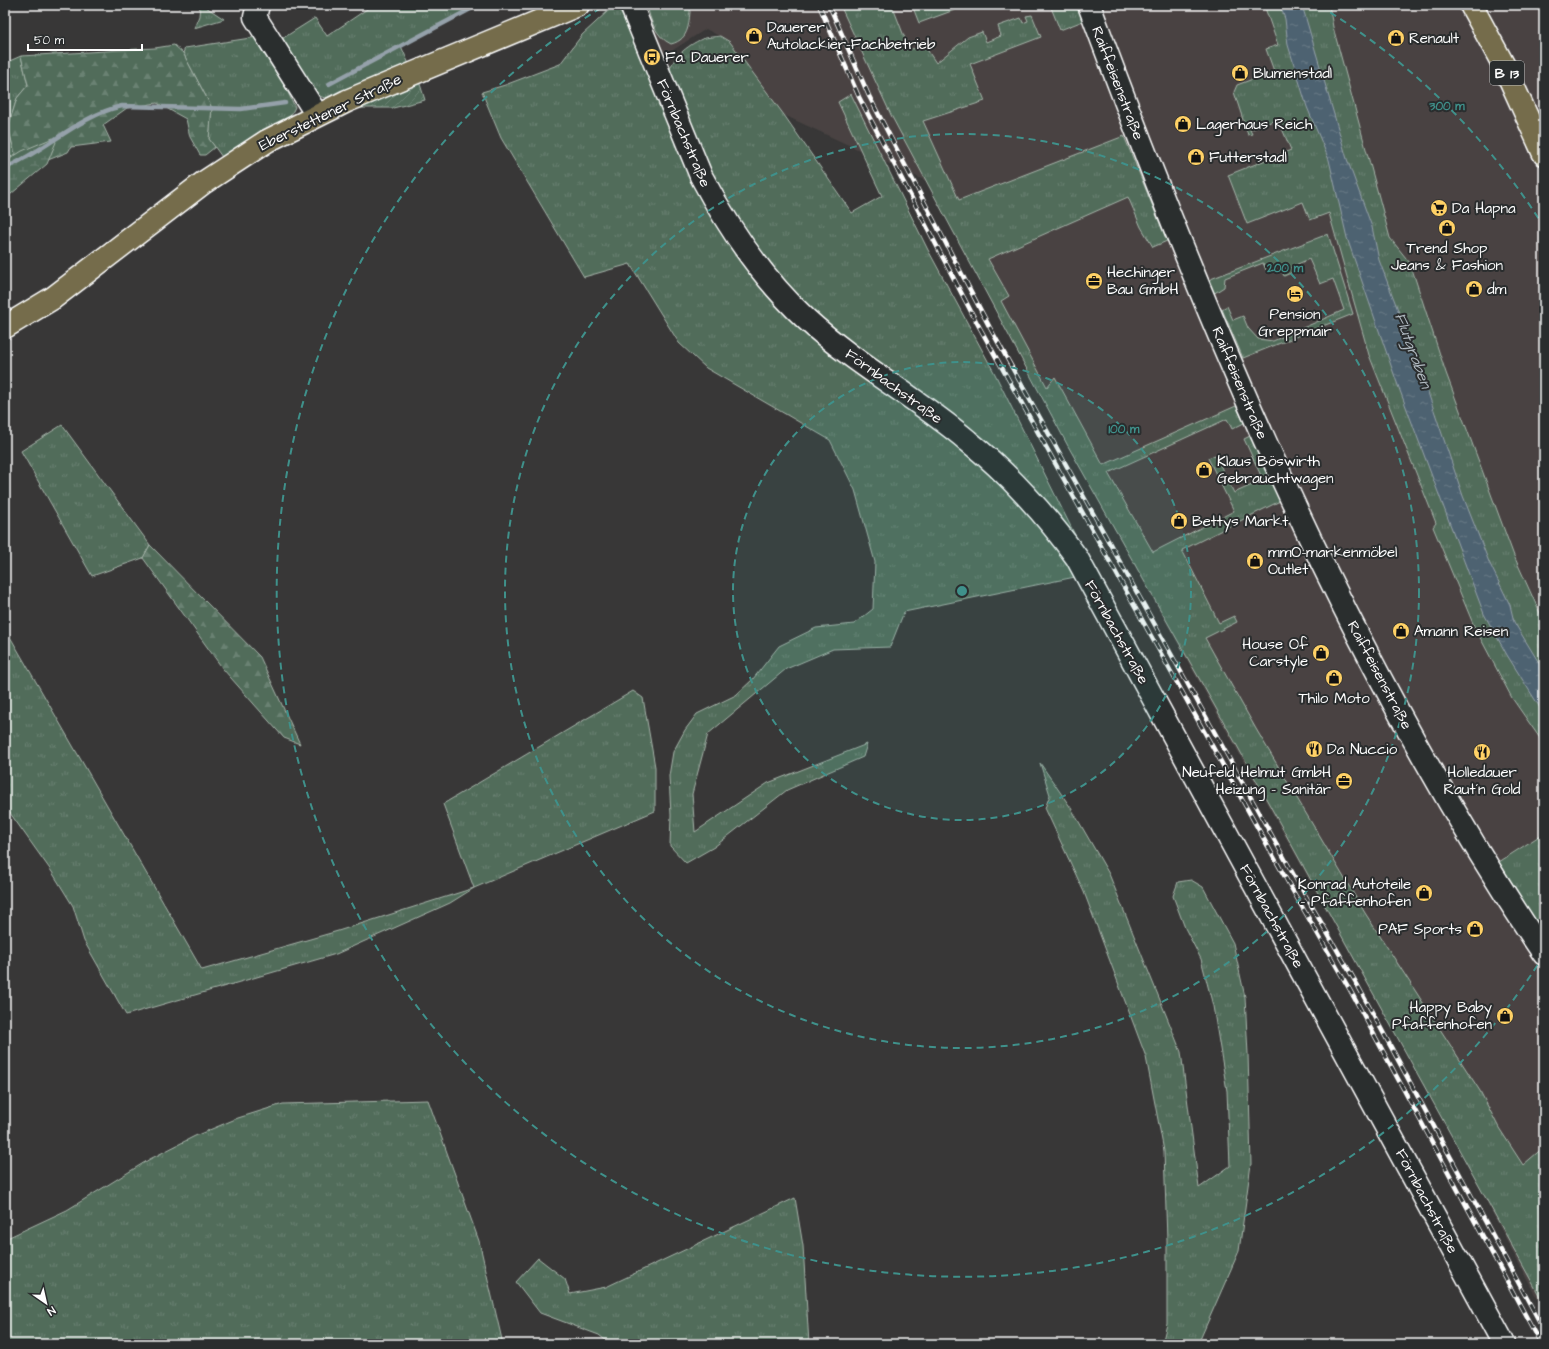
<svg xmlns="http://www.w3.org/2000/svg" width="1549" height="1349" viewBox="0 0 1549 1349" font-family="'Architects Daughter',sans-serif">
<style>
.built{fill:#494342}
.grass{fill:url(#grass-tufts);stroke:#a8b6ac}
.forest{fill:url(#forest-firs);stroke:#a8b6ac}
.wetland{fill:url(#wetland-marsh);stroke:#a8b6ac}
.garden{fill:url(#garden-furrows);stroke:#a8b6ac}
.water{fill:url(#water-ripples);stroke:#95a1aa}
.lines{fill:none;stroke-linecap:round;stroke-linejoin:round}
.stream{stroke:#95a1aa;stroke-width:4.5}
.minor-casing{stroke:#fff;stroke-width:25}
.major-casing{stroke:#fff;stroke-width:25}
.minor{stroke:#2a2d2e;stroke-width:22}
.major{stroke:#746c4b;stroke-width:22}
.rail-casing{stroke:#fff;stroke-width:4.5}
.rail{stroke:#2a2d2e;stroke-width:3;stroke-dasharray:9;stroke-linecap:butt}
.ring{fill:none;stroke:#3f918b;stroke-width:2;stroke-dasharray:7 5}
.labels{text-anchor:middle;stroke-width:4;stroke-linejoin:round;paint-order:stroke}
.shield{fill:#2a2d2e;stroke:#bfc0c0;stroke-width:1}
.shield-label{font-size:14px;font-weight:bold;fill:#fff}
.poi-label{font-size:15px;fill:#fff;stroke:#2a2d2e;text-anchor:start}
.street-label{font-size:15px;fill:#fff;stroke:#2a2d2e}
.water-label{font-size:16px;font-style:italic;fill:#afb8bf;stroke:#2a2d2e}
.centre{fill:#3f918b;stroke:#2a2d2e;stroke-width:2}
.ring-label{font-size:12px;text-anchor:middle;font-weight:bold;fill:#3f918b;stroke:#2a2d2e;stroke-width:4;stroke-linejoin:round;paint-order:stroke}
</style>
<defs>
<pattern id="grass-tufts" width="24" height="20" patternUnits="userSpaceOnUse"><rect width="24" height="20" fill="#516c5a"/><path d="M3 7l-1-3M5 7V3M7 7l1-3M15 17l-1-3M17 17v-4M19 17l1-3" fill="none" stroke="#6b8273"/></pattern>
<pattern id="forest-firs" width="22" height="20" patternUnits="userSpaceOnUse"><rect width="22" height="20" fill="#516c5a"/><path d="M5 1l3.5 6h-7zM16 11l3.5 6h-7z" fill="#6b8273"/></pattern>
<pattern id="wetland-marsh" width="20" height="14" patternUnits="userSpaceOnUse"><rect width="20" height="14" fill="#516c5a"/><path d="M1 5h8M5 5V1M11 12h8M15 12V8" fill="none" stroke="#6b8273"/></pattern>
<pattern id="garden-furrows" width="10" height="10" patternUnits="userSpaceOnUse"><rect width="10" height="10" fill="#516c5a"/><path d="M-1 1l2-2M0 10L10 0M9 11l2-2" fill="none" stroke="#6b8273"/></pattern>
<pattern id="water-ripples" width="26" height="14" patternUnits="userSpaceOnUse"><rect width="26" height="14" fill="#4e6271"/><path d="M2 4q2-2 4 0t4 0M15 11q2-2 4 0t4 0" fill="none" stroke="#697a86"/></pattern>
</defs>
<rect width="100%" height="100%" fill="#383737"/>
<filter id="ink" filterUnits="userSpaceOnUse"><feTurbulence type="fractalNoise" baseFrequency=".025" numOctaves="2"/><feDisplacementMap in="SourceGraphic" scale="8" xChannelSelector="R" yChannelSelector="G"/><feConvolveMatrix kernelMatrix="1 2 1 2 8 2 1 2 1" color-interpolation-filters="sRGB"/></filter>
<g filter="url(#ink)">
<!-- built -->
<g class="built">
<polygon points="631,5 1264,5 1300,109 1369,355 1436,523 1433,527 1474,626 1512,698 1544,744 1544,833 1499,862 1544,934 1544,1305 1540,1300 1537,1299 1463,1156 1068,446 926,181 784,115 730,42 706,29 654,62"/>
<polygon points="1329,5 1544,5 1544,622 1514,556 1446,373 1410,263 1390,238 1333,27"/>
</g>
<!-- grass -->
<g class="grass">
<polygon points="200,5 203,5 224,19 194,28 199,16"/>
<polygon points="373,5 478,5 401,46 409,64 335,96 325,98 319,96 280,40 315,18 327,36"/>
<path d="M647,5H691C688,22 691,39 671,44C656,37 650,20 647,5Z"/>
<polygon points="840,5 892,5 909,49 926,48 936,63 968,37 982,32 986,42 1001,36 998,26 1021,18 1023,23 1028,21 1026,16 1032,15 1041,37 970,64 985,101 923,121 959,200 1124,136 1167,241 1153,247 1141,227 1128,197 988,259 1009,296 1001,301 1047,387 1055,377 1103,465 1236,406 1244,423 1232,429 1227,419 1108,473 1153,552 1234,511 1208,458 1215,455 1234,493 1263,480 1244,439 1250,436 1280,501 1182,550 1219,623 1234,616 1237,622 1205,638 1256,729 1365,913 1480,1091 1499,1128 1523,1165 1544,1147 1544,1304 1235,742 1068,446 892,117"/>
<polygon points="912,5 968,5 919,23"/>
<polygon points="1050,5 1077,5 1083,21 1060,30"/>
<polygon points="1264,5 1329,5 1333,27 1390,238 1410,263 1446,373 1514,556 1544,622 1544,744 1512,698 1474,626 1433,527 1436,523 1369,355 1329,213 1310,220 1303,202 1247,224 1230,180 1228,175 1291,150 1278,119 1250,130 1252,134 1248,135 1234,92 1237,85 1274,71 1266,49 1278,45"/>
<polygon points="616,6 621,13 722,229 973,454 1025,507 1065,559 1075,577 904,612 890,647 833,649 786,669 708,734 692,794 695,832 768,783 867,744 863,757 787,790 714,847 686,863 670,846 671,815 669,776 673,752 685,730 697,714 736,695 753,679 779,646 816,628 854,624 873,609 875,562 855,490 830,440 706,368 679,343 630,264 584,277 501,138 482,92 505,85 560,64 582,35 608,11"/>
<path d="M720,36L730,42L784,115L852,213L882,196L838,102L851,94L928,250L995,374L1078,541L844,344L767,265L713,183L669,74C670,59 688,45 702,39C707,37 715,37 720,36Z"/>
<polygon points="257,37 276,68 295,107 290,117 225,158 222,157 209,139 212,108 183,53 185,48"/>
<polygon points="21,56 28,85 17,98 8,127 15,154 5,161 5,63"/>
<polygon points="1328,234 1353,314 1243,358 1222,309 1227,306 1233,320 1243,316 1248,328 1258,339 1273,341 1344,310 1333,279 1320,284 1309,259 1291,267 1293,272 1284,276 1279,265 1266,270 1263,263 1225,278 1224,287 1213,294 1208,280"/>
<polygon points="62,425 150,545 143,558 92,576 21,451"/>
<polygon points="5,628 202,970 338,931 474,888 443,804 633,691 643,698 655,767 655,811 474,888 450,903 336,954 126,1015 84,941 73,906 52,872 5,806"/>
<polygon points="1040,763 1071,808 1109,874 1181,1052 1199,1188 1230,1166 1227,1091 1213,1006 1201,959 1185,928 1173,896 1178,882 1191,880 1203,887 1233,943 1245,997 1248,1054 1251,1164 1239,1251 1198,1344 1162,1344 1167,1324 1167,1240 1164,1151 1146,1057 1084,892 1045,808 1050,795"/>
<polygon points="1544,833 1544,934 1499,862"/>
<polygon points="428,1100 479,1241 503,1344 5,1344 5,1239 67,1210 150,1159 195,1136 238,1118 283,1104"/>
<polygon points="795,1198 803,1246 809,1344 610,1344 599,1335 540,1313 516,1282 538,1258 565,1279 570,1294 606,1287"/>
</g>
<!-- forest -->
<g class="forest">
<polygon points="174,45 183,53 212,108 209,139 215,147 205,155 200,155 190,137 186,119 157,103 127,108 103,125 111,142 71,147 68,152 38,164 5,191 5,161 15,154 8,127 17,98 28,85 21,56 155,48"/>
<polygon points="150,545 260,657 300,744 284,738 223,669 143,558"/>
</g>
<!-- wetland -->
<polygon class="wetland" points="53,138 56,142 47,164 5,199 5,162 22,151"/>
<!-- garden -->
<polygon class="garden" points="419,81 425,100 393,108 357,108"/>
<!-- water -->
<polygon class="water" points="1280,5 1302,5 1347,159 1372,227 1379,260 1417,360 1463,496 1489,562 1510,605 1514,622 1544,671 1544,714 1507,655 1484,614 1430,471 1396,380 1347,238 1329,160 1307,107 1288,45 1285,19"/>
<g class="lines">
<!-- stream -->
<g class="stream">
<polyline points="329,84 478,5"/>
<path d="M5,168C46,151 78,116 122,106L241,109L285,103"/>
</g>
<!-- minor casing -->
<g class="minor-casing">
<g id="minor">
<polyline points="258,5 255,17 317,115"/>
<path d="M631,5L701,176C729,229 762,278 806,319C856,365 916,397 968,441C1007,472 1048,517 1077,558L1504,1344"/>
<path d="M1089,5C1211,334 1348,661 1544,954"/>
</g>
</g>
<!-- major casing -->
<g class="major-casing">
<g id="major">
<polyline points="1471,5 1504,66 1544,154"/>
<polyline points="5,327 53,298 203,183 267,141 347,101 578,5"/>
</g>
</g>
<!-- minor -->
<use href="#minor" class="minor"/>
<!-- major -->
<use href="#major" class="major"/>
<!-- rail casing -->
<g class="rail-casing">
<g id="rail">
<polyline points="819,5 859,97 976,321 1290,886 1350,990 1541,1344"/>
<polyline points="829,5 869,96 989,326 1296,879 1358,986 1544,1330"/>
</g>
</g>
<!-- rail -->
<use href="#rail" class="rail"/>
</g>
</g>
<!-- distance rings -->
<circle cx="962" cy="591" r="229" fill="#3f918b" fill-opacity=".12"/>
<g class="ring">
<circle cx="962" cy="591" r="229"/>
<circle cx="962" cy="591" r="457"/>
<path d="M1544 955A686 686 0 1 1 604 6M1320 6A686 686 0 0 1 1544 227"/>
</g>
<!-- icons -->
<defs>
<g id="shop-disc" transform="scale(0.9)"><circle r="9.5" fill="#ffd166" stroke="#2a2d2e"/><path d="M-5-2.5h2.3a2.7 3.5 0 0 1 5.4 0H5L5.5 6h-11ZM-1.5-2.5h3a1.5 2.3 0 0 0-3 0Z" fill="#111"/></g>
<g id="bus-disc" transform="scale(0.9)"><circle r="9.5" fill="#ffd166" stroke="#2a2d2e"/><path d="M-5-6H5V4H4V6H2V4H-2V6H-4V4H-5ZM-3.5-4V0h7V-4ZM-3.5 1.2v1.5H-2V1.2ZM2 1.2v1.5H3.5V1.2Z" fill="#111"/></g>
<g id="supermarket-disc" transform="scale(0.9)"><circle r="9.5" fill="#ffd166" stroke="#2a2d2e"/><path d="M-6-5.5h2.5l.6 2H6L4.5 2H-2.5L-4.4-4H-6ZM-1.5 3.2a1.3 1.3 0 1 0 .1 0ZM3 3.2a1.3 1.3 0 1 0 .1 0Z" fill="#111"/></g>
<g id="office-disc" transform="scale(0.9)"><circle r="9.5" fill="#ffd166" stroke="#2a2d2e"/><path d="M-6-3h4V-5.5h4V-3h4V5H-6ZM-1-4.5V-3h2v-1.5ZM-6 0V1H6V0Z" fill="#111"/></g>
<g id="hotel-disc" transform="scale(0.9)"><circle r="9.5" fill="#ffd166" stroke="#2a2d2e"/><path d="M-6-4.5h1.5V1H6V5H4.5V3h-9V5H-6ZM-4 0a1.8 1.8 0 1 1 3.6 0ZM.5 0V-2.5h3Q6-2.5 6 0Z" fill="#111"/></g>
<g id="restaurant-disc" transform="scale(0.9)"><circle r="9.5" fill="#ffd166" stroke="#2a2d2e"/><path d="M-5-6h1v4h1v-4h1v4h1v-4h1v5L-1.5 .5V6h-2V.5L-5-1ZM5-6V6H3V1.5H1.5Q1.5-4 5-6Z" fill="#111"/></g>
</defs>
<g fill-rule="evenodd">
<use href="#shop-disc" x="754" y="36"/>
<use href="#shop-disc" x="1396" y="38"/>
<use href="#bus-disc" x="652" y="57"/>
<use href="#shop-disc" x="1240" y="73"/>
<use href="#shop-disc" x="1183" y="124"/>
<use href="#shop-disc" x="1196" y="157"/>
<use href="#supermarket-disc" x="1439" y="208"/>
<use href="#shop-disc" x="1447" y="228"/>
<use href="#office-disc" x="1094" y="281"/>
<use href="#shop-disc" x="1474" y="289"/>
<use href="#hotel-disc" x="1295" y="294"/>
<use href="#shop-disc" x="1204" y="470"/>
<use href="#shop-disc" x="1179" y="521"/>
<use href="#shop-disc" x="1255" y="561"/>
<use href="#shop-disc" x="1401" y="631"/>
<use href="#shop-disc" x="1321" y="653"/>
<use href="#shop-disc" x="1334" y="678"/>
<use href="#restaurant-disc" x="1314" y="749"/>
<use href="#restaurant-disc" x="1482" y="752"/>
<use href="#office-disc" x="1344" y="781"/>
<use href="#shop-disc" x="1424" y="893"/>
<use href="#shop-disc" x="1475" y="929"/>
<use href="#shop-disc" x="1505" y="1016"/>
</g>
<g class="labels">
<!-- shield labels -->
<rect class="shield" x="1490" y="61" width="34" height="24" rx="3"/>
<g class="shield-label">
<text x="1507" y="78">B 13</text>
</g>
<!-- poi labels -->
<g class="poi-label">
<text x="767" y="32">Dauerer<tspan x="767" dy="17">Autolackier-Fachbetrieb</tspan></text>
<text x="1409" y="43">Renault</text>
<text x="665" y="62">Fa. Dauerer</text>
<text x="1253" y="78">Blumenstadl</text>
<text x="1196" y="129">Lagerhaus Reich</text>
<text x="1209" y="162">Futterstadl</text>
<text x="1452" y="213">Da Hapna</text>
<text x="1447" y="253" text-anchor="middle">Trend Shop<tspan x="1447" dy="17">Jeans &amp; Fashion</tspan></text>
<text x="1107" y="277">Hechinger<tspan x="1107" dy="17">Bau GmbH</tspan></text>
<text x="1487" y="294">dm</text>
<text x="1295" y="319" text-anchor="middle">Pension<tspan x="1295" dy="17">Greppmair</tspan></text>
<text x="1217" y="466">Klaus Böswirth<tspan x="1217" dy="17">Gebrauchtwagen</tspan></text>
<text x="1192" y="526">Bettys Markt</text>
<text x="1268" y="557">mmO-markenmöbel<tspan x="1268" dy="17">Outlet</tspan></text>
<text x="1414" y="636">Amann Reisen</text>
<text x="1308" y="649" text-anchor="end">House Of<tspan x="1308" dy="17">Carstyle</tspan></text>
<text x="1334" y="703" text-anchor="middle">Thilo Moto</text>
<text x="1327" y="754">Da Nuccio</text>
<text x="1331" y="777" text-anchor="end">Neufeld Helmut GmbH<tspan x="1331" dy="17">Heizung - Sanitär</tspan></text>
<text x="1482" y="777" text-anchor="middle">Holledauer<tspan x="1482" dy="17">Raut´n Gold</tspan></text>
<text x="1411" y="889" text-anchor="end">Konrad Autoteile<tspan x="1411" dy="17">- Pfaffenhofen</tspan></text>
<text x="1462" y="934" text-anchor="end">PAF Sports</text>
<text x="1492" y="1012" text-anchor="end">Happy Baby<tspan x="1492" dy="17">Pfaffenhofen</tspan></text>
</g>
<!-- street labels -->
<g class="street-label">
<text transform="translate(1118 83) rotate(69)" y="5">Raiffeisenstraße</text>
<text transform="translate(330 112) rotate(-26)" y="5">Eberstettener Straße</text>
<text transform="translate(684 133) rotate(67)" y="5">Förnbachstraße</text>
<text transform="translate(1240 383) rotate(67)" y="5">Raiffeisenstraße</text>
<text transform="translate(894 386) rotate(36)" y="5">Förnbachstraße</text>
<text transform="translate(1117 632) rotate(61)" y="5">Förnbachstraße</text>
<text transform="translate(1380 675) rotate(62)" y="5">Raiffeisenstraße</text>
<text transform="translate(1272 916) rotate(61)" y="5">Förnbachstraße</text>
<text transform="translate(1427 1201) rotate(62)" y="5">Förnbachstraße</text>
</g>
<!-- water labels -->
<g class="water-label">
<text transform="translate(1414 350) rotate(70)" y="6">Flutgraben</text>
</g>
</g>
<circle cx="962" cy="591" r="6" class="centre"/>
<g class="ring-label">
<text x="1447" y="110">300 m</text>
<text x="1285" y="272">200 m</text>
<text x="1124" y="433">100 m</text>
</g>
<!-- margin -->
<rect width="1549" height="1349" fill="none" stroke="#2a2d2e" stroke-width="20"/>
<rect x="10" y="10" width="1529" height="1329" fill="none" stroke="#fff" stroke-width="1.5" filter="url(#ink)"/>
<!-- north arrow -->
<g transform="translate(46 1303) rotate(146)" stroke="#2a2d2e" stroke-width="3" paint-order="stroke">
<path d="M0-3L7 15L0 10L-7 15Z" fill="#ffffff"/>
<text y="-6" font-size="11" font-weight="bold" text-anchor="middle" fill="#ffffff">N</text>
</g>
<!-- scale -->
<path d="M28 44v6h114v-6" fill="none" stroke="#ffffff" stroke-width="2"/>
<text x="34" y="44" font-size="12" fill="#ffffff" stroke="#2a2d2e" stroke-width="3" paint-order="stroke">50 m</text>
</svg>
